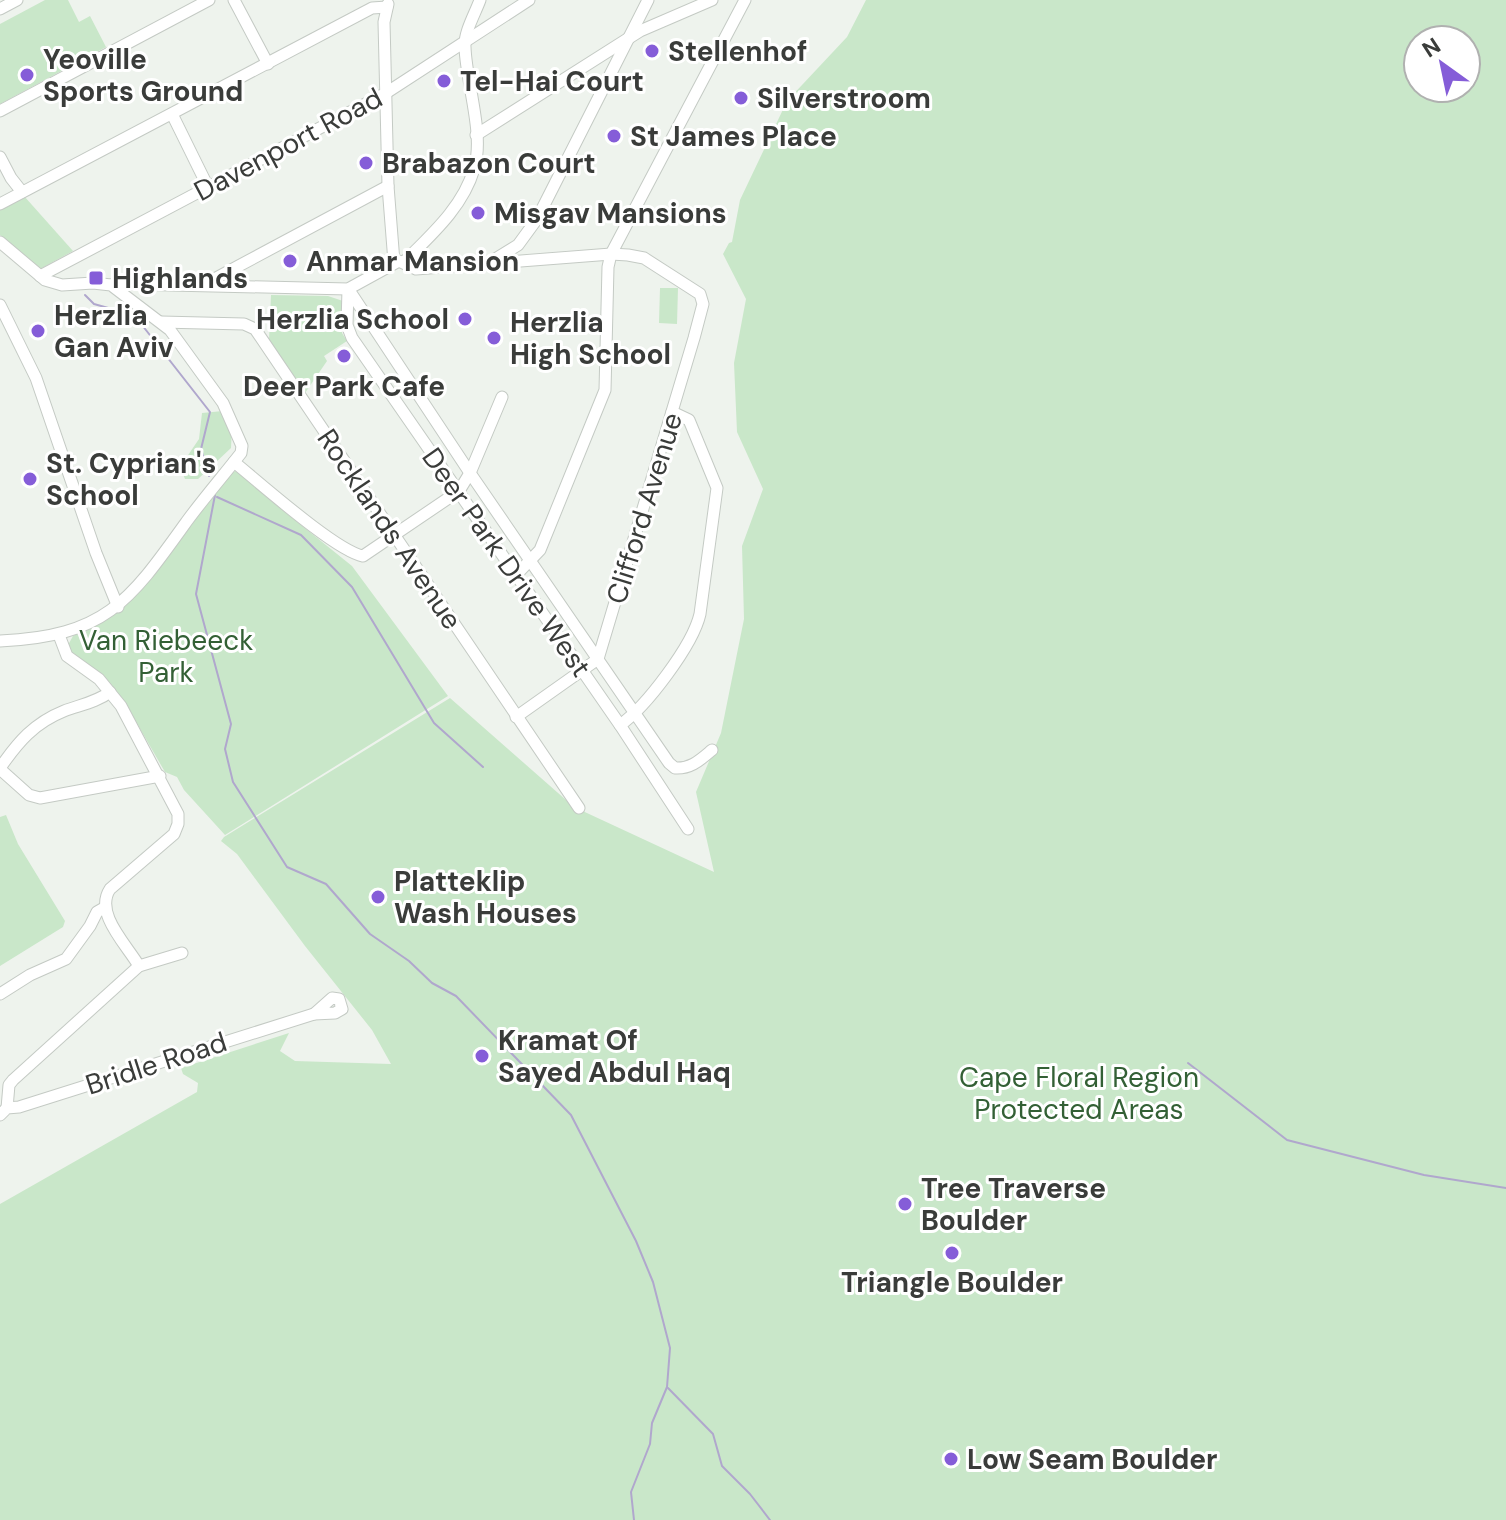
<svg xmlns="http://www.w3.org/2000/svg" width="1506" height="1520" viewBox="0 0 1506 1520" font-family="'DM Sans',sans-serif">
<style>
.green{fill:#c9e7c9;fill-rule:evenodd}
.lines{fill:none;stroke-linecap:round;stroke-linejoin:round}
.stream{stroke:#b0a7cd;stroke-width:2}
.minor-casing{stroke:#c4cac4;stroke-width:13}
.minor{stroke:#fff;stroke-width:11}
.poi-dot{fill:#855dd8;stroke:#fff;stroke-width:3}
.labels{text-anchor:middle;stroke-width:6;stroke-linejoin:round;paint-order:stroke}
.poi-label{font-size:28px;font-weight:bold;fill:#3a3c3a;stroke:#fff;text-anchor:start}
.street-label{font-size:28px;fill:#3a3c3a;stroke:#fff}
.park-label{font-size:28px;fill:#336035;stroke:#fff}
</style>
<rect width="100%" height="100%" fill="#eef3ed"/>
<!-- green -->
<g class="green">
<polygon points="45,0 68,0 79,22 90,16 106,47 0,104 0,24"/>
<path d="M866,0H1506V1520H0V1204L197,1092L198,1083L183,1074L181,1068L289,1033L280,1051L295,1061L391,1064L372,1030L305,946L237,854L221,841L224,837L450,698L574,807L714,872L696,792L721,733L744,619L742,546L763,489L737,432L734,363L746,299L723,254L729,243L732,242L740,200L787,101L847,37ZM1418,40H1466V88H1418Z"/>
<polygon points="24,196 73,251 40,269 0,235 0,209"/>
<polygon points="660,288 678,288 677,324 659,323"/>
<polygon points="271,295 328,296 343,301 342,333 347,341 324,356 327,361 305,393 269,340"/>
<polygon points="223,411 232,428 231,448 198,479 185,479 180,467 199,439 202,413"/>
<polygon points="237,471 261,488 265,496 352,566 448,696 225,835 184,790 177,777 165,772 128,708 72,655 68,645 73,636 114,615 138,594 232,472"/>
<polygon points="6,815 18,844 65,921 63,927 0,966 0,817"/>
</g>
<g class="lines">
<!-- stream -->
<g class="stream">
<polyline points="85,295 94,304 119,311 142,325 210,412 201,449 209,476"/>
<polyline points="215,495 196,594 231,724 225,749 233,782 287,867 326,884 370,934 409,961 432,983 456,996 571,1115 636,1241 653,1282 670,1348 667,1387 652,1423 650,1444 631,1492 634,1520"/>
<polyline points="217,497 301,535 352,587 434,723 483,767"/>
<polyline points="1188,1063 1287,1140 1424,1175 1506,1188"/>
<polyline points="668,1388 713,1434 722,1466 750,1494 770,1520"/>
</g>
<!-- minor casing -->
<g class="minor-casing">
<g id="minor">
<polyline points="234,0 268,64"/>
<polyline points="388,4 384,22 388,186 394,262"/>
<polyline points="0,9 17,0"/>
<polyline points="0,111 209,0"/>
<polyline points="172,114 208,187"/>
<polyline points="476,135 640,31 712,0"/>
<polyline points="0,157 11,178 22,192"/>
<polyline points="0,204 372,8 387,7"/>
<path d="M0,242L45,280L62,285L93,283L111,285L170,330L223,403L242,446L241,453C223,476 204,498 187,521C129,602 106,636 0,641"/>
<polyline points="492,261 518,245 537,219 648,0"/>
<path d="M404,262C431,235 463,207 474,169C485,135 466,83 465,47C464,32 475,14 480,0"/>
<polyline points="40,276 386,93 529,0"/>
<polyline points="111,285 127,284 348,289 399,261 416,269 611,254 628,255 644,258 700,294 703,304 694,338 598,659 516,717"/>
<polyline points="203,285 388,186"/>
<polyline points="348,289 347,325 352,338 620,725 688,829"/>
<path d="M349,290L470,473L669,763L675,768C691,769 700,760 712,750"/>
<polyline points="0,305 36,378 96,553 118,607"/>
<polyline points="161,322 244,324 255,329 579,808"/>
<path d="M234,462C260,483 336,551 363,556L459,491L470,473L502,397"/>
<polyline points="516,575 540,550 605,390 608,267 611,254 745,0"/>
<path d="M59,635L67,656L99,679L121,706L178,814V824L174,834L110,889C94,913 126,944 139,966"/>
<path d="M620,725C646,707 693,645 700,614L717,488L689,420L672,412"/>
<path d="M0,768C18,742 34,723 64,711C80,705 97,702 110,692"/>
<polyline points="0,769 29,795 40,798 160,776"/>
<polyline points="0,994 30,975 66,959 90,926 97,912 104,908"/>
<polygon points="332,998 339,999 342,1009 335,1013 314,1014"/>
<polyline points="7,1108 9,1085 13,1080 139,966 182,953"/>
<polyline points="0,1115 7,1108 19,1107 314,1014"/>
</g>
</g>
<!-- minor -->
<use href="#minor" class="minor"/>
</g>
<!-- markers -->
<g class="poi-dot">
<circle cx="652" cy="51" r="8"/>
<circle cx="27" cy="75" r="8"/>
<circle cx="444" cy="81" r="8"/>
<circle cx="741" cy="98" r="8"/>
<circle cx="614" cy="136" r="8"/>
<circle cx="366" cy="163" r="8"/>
<circle cx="478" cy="213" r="8"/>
<circle cx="290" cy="261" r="8"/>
<rect x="88" y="270" width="16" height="16" rx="4"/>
<circle cx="465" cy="319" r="8"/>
<circle cx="38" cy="331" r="8"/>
<circle cx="494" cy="338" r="8"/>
<circle cx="344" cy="356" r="8"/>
<circle cx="30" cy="479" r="8"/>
<circle cx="378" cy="897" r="8"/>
<circle cx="482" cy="1056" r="8"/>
<circle cx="905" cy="1204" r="8"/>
<circle cx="952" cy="1253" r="8"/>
<circle cx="951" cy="1459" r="8"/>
</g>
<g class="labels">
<!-- poi labels -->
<g class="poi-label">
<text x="668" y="61">Stellenhof</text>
<text x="43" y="69">Yeoville<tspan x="43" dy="32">Sports Ground</tspan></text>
<text x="460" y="91">Tel-Hai Court</text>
<text x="757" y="108">Silverstroom</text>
<text x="630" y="146">St James Place</text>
<text x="382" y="173">Brabazon Court</text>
<text x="494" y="223">Misgav Mansions</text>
<text x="306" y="271">Anmar Mansion</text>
<text x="112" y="288">Highlands</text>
<text x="54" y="325">Herzlia<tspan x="54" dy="32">Gan Aviv</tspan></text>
<text x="449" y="329" text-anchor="end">Herzlia School</text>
<text x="510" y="332">Herzlia<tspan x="510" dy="32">High School</tspan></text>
<text x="344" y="396" text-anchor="middle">Deer Park Cafe</text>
<text x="46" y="473">St. Cyprian's<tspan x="46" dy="32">School</tspan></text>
<text x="394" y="891">Platteklip<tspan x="394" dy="32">Wash Houses</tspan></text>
<text x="498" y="1050">Kramat Of<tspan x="498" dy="32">Sayed Abdul Haq</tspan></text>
<text x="921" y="1198">Tree Traverse<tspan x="921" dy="32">Boulder</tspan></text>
<text x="952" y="1292" text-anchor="middle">Triangle Boulder</text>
<text x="967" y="1469">Low Seam Boulder</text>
</g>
<!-- street labels -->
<g class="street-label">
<text transform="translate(288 144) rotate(-28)" y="10">Davenport Road</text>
<text transform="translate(644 508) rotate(-73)" y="10">Clifford Avenue</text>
<text transform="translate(390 529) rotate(56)" y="10">Rocklands Avenue</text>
<text transform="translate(507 562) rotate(55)" y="10">Deer Park Drive West</text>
<text transform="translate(156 1063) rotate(-18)" y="10">Bridle Road</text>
</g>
<!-- park labels -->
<g class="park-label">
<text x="166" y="650">Van Riebeeck<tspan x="166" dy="32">Park</tspan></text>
<text x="1079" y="1087">Cape Floral Region<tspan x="1079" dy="32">Protected Areas</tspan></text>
</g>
</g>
<!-- north arrow -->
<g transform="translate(1442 64) rotate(327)"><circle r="38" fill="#ffffff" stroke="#b0b1b0" stroke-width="2"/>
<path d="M0-6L14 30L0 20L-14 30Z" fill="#855dd8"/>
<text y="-12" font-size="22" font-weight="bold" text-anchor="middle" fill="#3a3c3a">N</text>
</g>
</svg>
